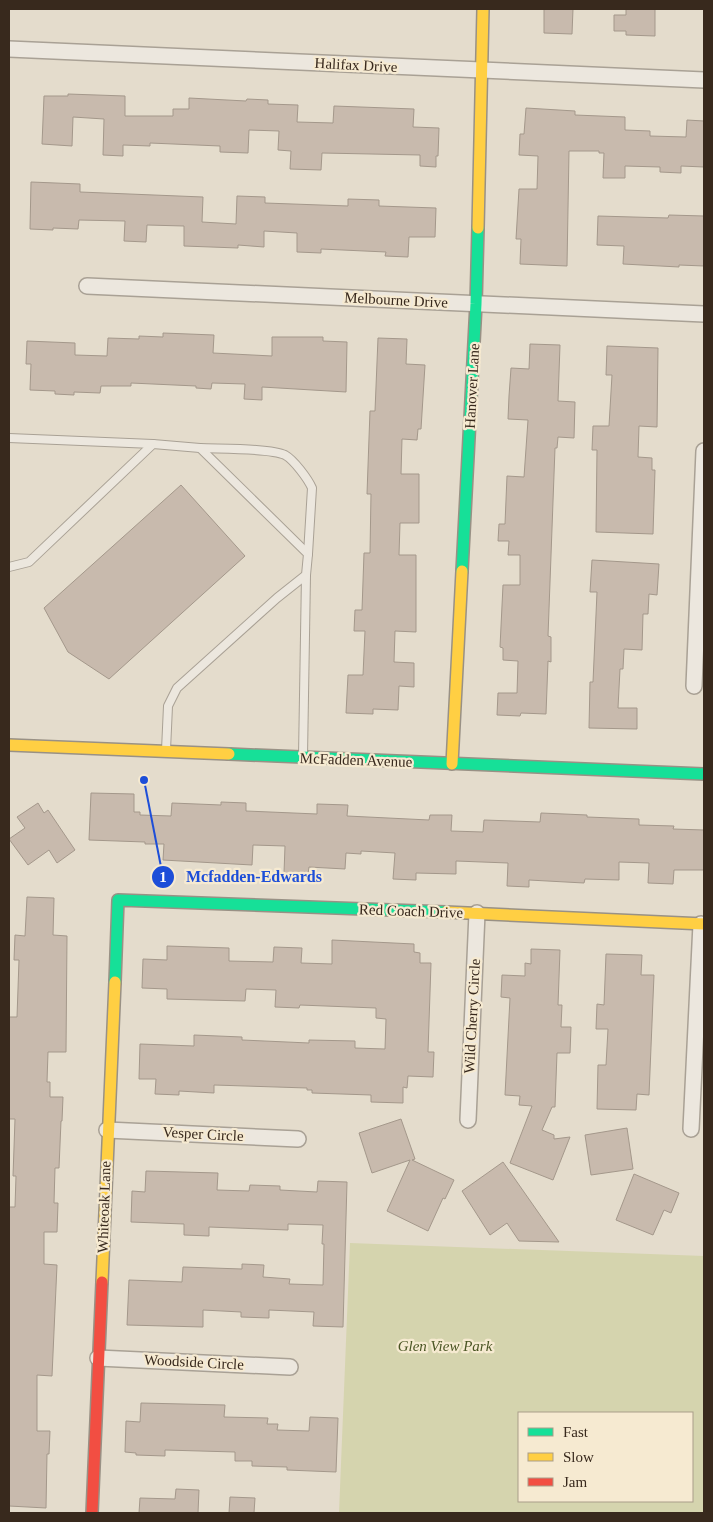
<svg xmlns="http://www.w3.org/2000/svg" width="713" height="1522" viewBox="0 0 713 1522" font-family="Georgia,serif">
<style>
.green{fill:#d5d4ae;fill-rule:evenodd}
.building{fill:#c8baad;stroke:#a4988b}
.lines{fill:none;stroke-linecap:round;stroke-linejoin:round}
.lane-casing{stroke:#a9a195;stroke-width:10}
.street-casing{stroke:#a9a195;stroke-width:18}
.fast-casing{stroke:#999185;stroke-width:14}
.slow-casing{stroke:#999185;stroke-width:14}
.jam-casing{stroke:#999185;stroke-width:14}
.lane{stroke:#ece7de;stroke-width:8}
.street{stroke:#ece7de;stroke-width:15}
.fast{stroke:#16e098;stroke-width:11}
.slow{stroke:#ffcf43;stroke-width:11}
.jam{stroke:#f24e42;stroke-width:11}
.labels{text-anchor:middle;stroke-width:4.5;stroke-linejoin:round;paint-order:stroke}
.street-label{font-size:15px;fill:#38291d;stroke:#f6ead1}
.park-label{font-size:15px;font-style:italic;fill:#4a5523;stroke:#f6ead1}
.leader{fill:none;stroke:#1d4ed8;stroke-width:2}
.callout-dot{fill:#1d4ed8;stroke:#f6ead1;stroke-width:2}
.mark-label{font-size:15px;text-anchor:middle;font-weight:bold;fill:#fff}
.callout-label{font-size:16px;text-anchor:middle;font-weight:bold;fill:#1d4ed8;stroke:#f6ead1;stroke-width:4.5;stroke-linejoin:round;paint-order:stroke}
</style>
<rect width="100%" height="100%" fill="#e4dccc"/>
<!-- green -->
<path class="green" d="M350,1243L704,1256V1513H339ZM519,1413H692V1501H519Z"/>
<!-- building -->
<g class="building">
<polygon points="544,9 573,9 572,34 544,33"/>
<polygon points="626,9 655,9 655,36 626,35 626,31 614,31 614,15 626,15"/>
<polygon points="68,94 125,96 125,116 173,116 173,109 189,109 189,98 246,101 247,99 268,100 268,104 298,105 297,122 333,123 334,106 414,109 413,127 439,128 438,156 436,156 436,167 420,166 420,155 322,153 321,170 290,169 291,151 278,150 279,131 249,130 248,153 220,152 220,146 150,143 150,146 123,145 123,156 103,155 104,119 73,117 72,146 42,144 44,96 68,96"/>
<polygon points="526,108 575,111 575,115 625,117 625,130 650,131 650,136 686,137 687,120 704,121 704,167 681,166 681,173 660,172 660,167 625,166 625,178 603,178 604,153 599,153 599,151 569,151 567,266 520,264 521,239 516,239 519,189 537,189 538,156 519,155 520,134 524,134"/>
<polygon points="31,182 80,184 80,192 203,197 202,222 236,224 237,196 265,197 265,203 348,206 348,199 379,200 379,206 436,208 435,237 409,237 408,257 385,256 386,252 321,249 321,253 297,252 297,233 264,231 264,247 238,245 238,248 184,246 184,226 147,225 146,242 124,241 125,221 79,220 78,229 53,228 53,230 30,229"/>
<polygon points="669,215 704,216 704,266 679,265 679,267 623,264 624,246 597,245 598,216 668,218"/>
<polygon points="163,333 214,335 213,353 272,356 272,337 323,337 323,341 347,342 346,392 262,387 262,400 244,399 245,384 212,383 211,389 196,388 196,386 131,383 131,386 101,386 100,393 74,392 74,395 55,394 55,391 30,390 31,364 26,364 27,341 75,343 75,355 107,356 108,338 139,339 139,336 163,337"/>
<polygon points="378,338 407,339 406,364 425,365 421,429 418,429 417,440 402,439 401,474 419,474 419,523 400,523 399,555 416,555 416,632 395,631 394,662 414,663 414,687 399,686 398,710 373,709 373,714 346,713 348,675 363,675 365,631 354,631 355,610 362,610 364,553 370,553 371,494 367,494 369,438 370,411 375,411"/>
<polygon points="530,344 560,345 558,401 575,402 574,438 558,437 557,448 555,448 548,636 551,637 551,662 548,661 546,714 521,713 520,716 497,715 498,693 517,693 518,661 503,660 503,648 500,647 503,585 520,585 520,555 508,555 509,541 498,541 499,524 505,524 507,476 524,477 528,420 508,419 509,396 511,368 529,369"/>
<polygon points="607,346 658,348 657,427 639,426 638,457 652,458 652,470 655,470 653,534 596,532 597,450 592,450 593,426 609,426 612,375 606,375"/>
<polygon points="181,485 245,556 109,679 68,652 44,608"/>
<polygon points="592,560 659,564 657,595 649,594 648,614 643,614 642,650 624,649 623,669 620,669 618,708 637,708 637,729 589,728 590,682 593,682 597,592 590,592"/>
<polygon points="91,793 134,794 134,812 140,812 140,815 171,816 172,803 221,805 221,802 246,803 246,811 317,814 317,804 348,805 347,816 429,820 430,815 452,815 451,831 483,832 484,820 540,822 541,813 587,815 587,817 639,819 639,825 674,826 673,829 704,830 704,870 674,870 673,884 648,883 649,863 619,862 619,880 585,879 584,883 529,880 529,887 507,886 508,863 456,861 456,874 416,873 416,880 393,879 395,853 361,851 361,854 346,853 345,869 309,867 308,874 284,873 285,846 253,845 252,865 163,860 164,844 145,844 145,842 89,840"/>
<polygon points="38,803 44,813 48,810 75,850 57,863 49,850 28,865 9,839 25,828 17,817"/>
<polygon points="27,897 54,898 53,935 67,936 66,1052 48,1052 47,1082 50,1082 50,1097 63,1097 62,1121 61,1121 59,1168 55,1168 54,1203 58,1203 57,1232 44,1232 44,1264 57,1265 52,1376 37,1375 37,1431 50,1431 49,1454 47,1454 46,1508 9,1506 9,1207 15,1207 16,1176 13,1176 15,1119 9,1119 9,1017 17,1017 19,960 14,960 15,935 25,936"/>
<polygon points="332,940 414,944 414,952 420,953 420,963 431,963 428,1052 434,1052 433,1077 408,1076 407,1088 403,1087 403,1103 371,1102 371,1095 312,1093 312,1090 307,1090 307,1088 214,1085 214,1093 179,1091 179,1095 155,1094 156,1079 139,1079 140,1044 194,1046 194,1035 242,1037 242,1040 309,1043 309,1040 355,1041 355,1048 385,1049 386,1019 376,1018 376,1008 300,1005 299,1008 275,1007 276,990 246,989 245,1001 167,999 167,989 142,988 143,959 167,960 167,946 229,948 229,961 273,962 274,947 302,948 301,963 332,964"/>
<polygon points="531,949 560,950 558,1005 562,1005 561,1027 571,1027 570,1053 557,1053 555,1107 552,1107 542,1130 554,1135 554,1139 570,1137 553,1180 510,1163 532,1106 519,1105 520,1096 505,1095 510,998 501,997 502,975 525,976 525,963 531,964"/>
<polygon points="606,954 642,955 641,975 654,975 649,1095 637,1094 636,1110 597,1109 598,1065 606,1065 608,1029 596,1029 597,1004 604,1005"/>
<polygon points="401,1119 415,1159 412,1160 454,1180 445,1199 443,1198 428,1231 387,1211 410,1160 372,1173 359,1133"/>
<polygon points="627,1128 633,1169 591,1175 585,1135"/>
<polygon points="503,1162 559,1242 519,1241 507,1223 490,1235 462,1191"/>
<polygon points="146,1171 218,1173 217,1190 249,1191 250,1185 280,1186 280,1190 317,1192 318,1181 347,1182 343,1327 313,1326 314,1312 269,1310 269,1318 241,1317 241,1312 203,1310 203,1327 127,1325 129,1280 182,1282 183,1267 242,1269 242,1264 264,1265 263,1277 290,1279 289,1284 323,1285 324,1244 322,1244 323,1225 288,1224 288,1230 209,1227 209,1236 184,1235 184,1224 131,1222 132,1191 145,1192"/>
<polygon points="634,1174 679,1193 671,1213 664,1210 653,1235 616,1220"/>
<polygon points="141,1403 225,1405 224,1417 268,1418 267,1424 278,1424 277,1430 309,1431 310,1417 338,1418 336,1472 287,1470 287,1467 252,1466 252,1461 235,1461 235,1452 165,1450 165,1456 136,1455 136,1453 125,1452 126,1421 140,1422"/>
<polygon points="176,1489 199,1490 198,1513 139,1513 140,1498 175,1499"/>
<polygon points="230,1497 255,1498 254,1513 229,1513"/>
</g>
<g class="lines">
<!-- lane casing -->
<g class="lane-casing">
<g id="lane">
<polyline points="9,438 153,444"/>
<path d="M200,448C219,449 271,448 285,455C294,460 308,479 312,488L308,554"/>
<polyline points="9,567 29,562 153,444 200,448 308,554 306,575 277,598 177,688 168,706 166,750"/>
<polyline points="303,756 306,575"/>
</g>
</g>
<!-- street casing -->
<g class="street-casing">
<g id="street">
<polyline points="9,49 704,80"/>
<polyline points="87,286 704,314"/>
<polyline points="694,686 704,451"/>
<polyline points="468,1120 477,913"/>
<polyline points="691,1129 701,924"/>
<polyline points="107,1130 298,1139"/>
<polyline points="98,1358 290,1367"/>
</g>
</g>
<!-- fast casing -->
<g class="fast-casing">
<g id="fast">
<polyline points="462,571 476,304 478,228"/>
<polyline points="229,754 704,774"/>
<polyline points="115,982 118,900 446,912"/>
</g>
</g>
<!-- slow casing -->
<g class="slow-casing">
<g id="slow">
<polyline points="478,228 483,9"/>
<polyline points="9,745 229,754"/>
<polyline points="452,764 462,571"/>
<polyline points="446,912 704,924"/>
<polyline points="102,1282 115,982"/>
</g>
</g>
<!-- jam casing -->
<g class="jam-casing">
<polyline id="jam" points="92,1513 102,1282"/>
</g>
<!-- lane -->
<use href="#lane" class="lane"/>
<!-- street -->
<use href="#street" class="street"/>
<!-- fast -->
<use href="#fast" class="fast"/>
<!-- slow -->
<use href="#slow" class="slow"/>
<!-- jam -->
<use href="#jam" class="jam"/>
</g>
<g class="labels">
<!-- street labels -->
<g class="street-label">
<text transform="translate(356 65) rotate(3)" y="5">Halifax Drive</text>
<text transform="translate(396 300) rotate(3)" y="5">Melbourne Drive</text>
<text transform="translate(472 386) rotate(-87)" y="5">Hanover Lane</text>
<text transform="translate(356 760) rotate(2)" y="5">McFadden Avenue</text>
<text transform="translate(411 911) rotate(2)" y="5">Red Coach Drive</text>
<text transform="translate(472 1016) rotate(-87)" y="5">Wild Cherry Circle</text>
<text transform="translate(203 1134) rotate(3)" y="5">Vesper Circle</text>
<text transform="translate(104 1207) rotate(-88)" y="5">Whiteoak Lane</text>
<text transform="translate(194 1362) rotate(3)" y="5">Woodside Circle</text>
</g>
<!-- park labels -->
<g class="park-label">
<text x="445" y="1351">Glen View Park</text>
</g>
</g>
<!-- callouts -->
<path class="leader" d="M144 780L163 877"/>
<g class="callout-dot">
<circle cx="144" cy="780" r="5"/>
<circle cx="163" cy="877" r="12"/>
</g>
<g class="mark-label">
<text x="163" y="882">1</text>
</g>
<g class="callout-label">
<text x="254" y="882">Mcfadden-Edwards</text>
</g>
<!-- border -->
<rect width="713" height="1522" fill="none" stroke="#38291d" stroke-width="20"/>
<!-- legend -->
<rect x="518" y="1412" width="175" height="90" fill="#f6ead1" stroke="#aa9d89"/>
<rect x="528" y="1428" width="25" height="8" fill="#16e098" stroke="#aa9d89"/>
<text x="563" y="1437" font-size="15" fill="#38291d">Fast</text>
<rect x="528" y="1453" width="25" height="8" fill="#ffcf43" stroke="#aa9d89"/>
<text x="563" y="1462" font-size="15" fill="#38291d">Slow</text>
<rect x="528" y="1478" width="25" height="8" fill="#f24e42" stroke="#aa9d89"/>
<text x="563" y="1487" font-size="15" fill="#38291d">Jam</text>
</svg>
